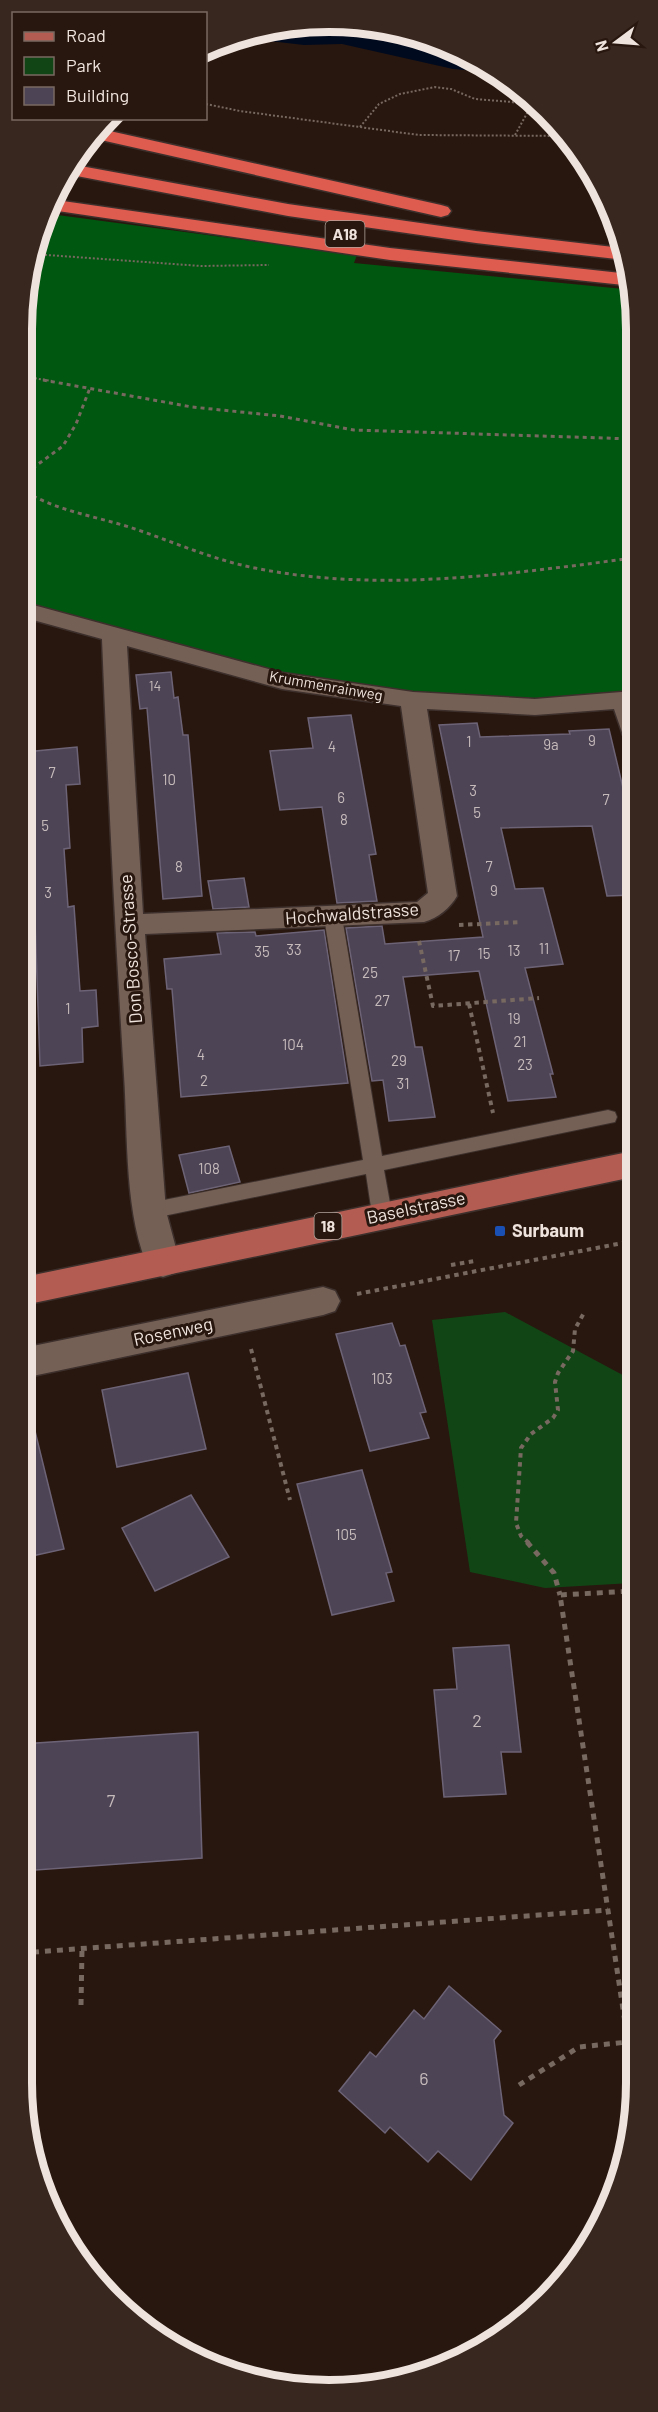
<svg xmlns="http://www.w3.org/2000/svg" width="658" height="2412" viewBox="0 0 658 2412" font-family="Barlow,sans-serif">
<style>
.green{fill:#124516}
.forest{fill:#005710}
.water{fill:#000a1f}
.building{fill:#4d4456;stroke:#6d6376;stroke-width:1.5}
.lines{fill:none;stroke-linecap:round;stroke-linejoin:round}
.lane-casing{stroke:#3d302c;stroke-width:2}
.street-casing{stroke:#3d302c;stroke-width:3}
.primary-casing{stroke:#3d302c;stroke-width:3}
.highway-casing{stroke:#3d302c;stroke-width:3}
.path-far3{stroke:#776860;stroke-width:2;stroke-dasharray:2 2;stroke-linecap:butt}
.path-far2{stroke:#776860;stroke-width:3;stroke-dasharray:4 4;stroke-linecap:butt}
.path-far1{stroke:#776860;stroke-width:4;stroke-dasharray:4.5 4.5;stroke-linecap:butt}
.path{stroke:#776860;stroke-width:5;stroke-dasharray:6 6;stroke-linecap:butt}
.lane{fill:#756056;fill-rule:evenodd}
.street{fill:#756056;fill-rule:evenodd}
.primary{fill:#b35d52;fill-rule:evenodd}
.highway{fill:#dd5b4f;fill-rule:evenodd}
.transit-dot{fill:#1a4fb4;stroke:#28170e;stroke-width:2}
.labels{text-anchor:middle;stroke-width:6;stroke-linejoin:round;paint-order:stroke}
.far-number-label{font-size:14px;fill:#c6bbbb}
.far-street-label{font-size:15px;fill:#efe3dd;stroke:#28170e}
.number-label{font-size:15px;fill:#c6bbbb}
.shield{fill:#28170e;stroke:#b3a69f;stroke-width:1.5}
.shield-label{font-size:16px;font-weight:bold;fill:#efe3dd}
.street-label{font-size:18px;fill:#efe3dd;stroke:#28170e}
.poi-label{font-size:18px;font-weight:bold;fill:#efe3dd;stroke:#28170e;text-anchor:start}
.near-number-label{font-size:18px;fill:#c6bbbb}
.rim{fill:none;stroke:#efe3dd;stroke-width:8}
</style>
<rect width="100%" height="100%" fill="#28170e"/>
<!-- green -->
<polygon class="green" points="505,1312 632,1380 632,1583 545,1588 470,1572 432,1320"/>
<!-- forest -->
<polygon class="forest" points="50,214 357,255 354,263 634,290 634,699 535,707 282,681 26,610 27,269"/>
<!-- water -->
<polygon class="water" points="269,27 389,27 483,62 497,73 453,69 342,44 304,45 242,38"/>
<!-- building -->
<g class="building">
<polygon points="171,672 174,698 178,697 183,735 188,735 202,896 163,899 147,708 140,709 136,675"/>
<polygon points="351,715 376,854 369,855 377,901 337,903 322,807 280,810 270,751 313,748 308,718"/>
<polygon points="477,723 480,737 570,734 569,731 609,729 633,830 633,895 607,896 592,826 501,828 515,889 543,888 563,964 525,968 553,1074 550,1074 556,1097 508,1101 479,971 403,977 415,1047 422,1047 435,1117 389,1121 383,1080 372,1081 346,928 382,926 385,944 483,937 439,725"/>
<polygon points="77,747 80,784 66,785 70,848 64,849 68,907 74,906 80,991 96,990 98,1026 82,1028 83,1062 40,1066 35,920 30,921 28,879 25,752"/>
<polygon points="244,878 249,907 213,909 208,881"/>
<polygon points="324,930 348,1083 181,1097 172,989 167,989 164,959 221,954 217,933 255,932 256,936"/>
<polygon points="229,1146 240,1182 189,1193 179,1155"/>
<polygon points="392,1323 400,1346 405,1345 426,1412 420,1413 429,1438 370,1451 336,1334"/>
<polygon points="188,1373 206,1449 117,1467 102,1390"/>
<polygon points="34,1427 64,1549 23,1558 23,1428"/>
<polygon points="362,1470 392,1572 386,1573 394,1601 332,1615 297,1484"/>
<polygon points="191,1495 229,1557 155,1591 122,1528"/>
<polygon points="509,1645 521,1752 501,1752 506,1794 444,1797 434,1690 457,1689 453,1648"/>
<polygon points="198,1732 202,1858 22,1871 22,1744"/>
<polygon points="449,1986 501,2031 494,2040 504,2115 513,2123 471,2180 438,2151 428,2162 390,2127 385,2133 339,2091 370,2052 376,2057 414,2010 424,2019"/>
</g>
<g class="lines">
<!-- lane casing -->
<g class="lane-casing">
<polygon id="lane" points="333,911 339,913 342,917 382,1156 608,1110 615,1112 617,1117 615,1122 384,1170 392,1214 389,1219 382,1222 375,1219 372,1214 366,1174 149,1219 142,1216 139,1211 142,1206 149,1203 363,1160 324,917 327,913"/>
</g>
<!-- street casing -->
<g class="street-casing">
<g id="street">
<path d="M26,603L283,673L413,692L535,699L634,691V743L625,741L614,709L535,715L427,709L457,896C450,908 438,918 424,922L145,934L166,1211L180,1263L175,1273L163,1277L151,1273C124,1220 128,1135 124,1075C115,930 108,785 102,639L26,618ZM127,646L282,689L401,706L428,893L417,902L143,914Z"/>
<polygon points="323,1287 335,1291 340,1301 335,1311 323,1315 23,1378 23,1348"/>
</g>
</g>
<!-- primary casing -->
<g class="primary-casing">
<polygon id="primary" points="633,1151 633,1177 24,1305 24,1277"/>
</g>
<!-- highway casing -->
<g class="highway-casing">
<g id="highway">
<polygon points="101,129 441,205 448,207 451,211 448,215 441,217 92,138"/>
<polygon points="70,164 288,204 476,231 622,248 625,260 476,243 288,216 66,174"/>
<polygon points="56,200 390,248 630,274 633,286 390,260 51,210"/>
</g>
</g>
<!-- path-far3 -->
<g class="path-far3">
<polyline points="231,42 245,40"/>
<polyline points="206,104 240,111 419,135 564,136"/>
<polyline points="360,127 379,104 400,94 435,87 451,89 475,99 512,102 545,110"/>
<polyline points="515,135 531,106"/>
<polyline points="33,254 201,266 269,265"/>
<polyline points="27,377 52,381"/>
</g>
<!-- path-far2 -->
<g class="path-far2">
<polyline points="43,380 192,407 280,416 354,430 634,439"/>
<polyline points="26,473 63,446 76,424 90,388"/>
<path d="M26,492C58,511 94,516 129,527C169,540 208,558 250,567C377,594 507,574 634,558"/>
</g>
<!-- path-far1 -->
<g class="path-far1">
<polyline points="459,925 521,922"/>
<polyline points="419,941 433,1006 539,998"/>
<polyline points="469,1004 493,1113"/>
<polyline points="451,1265 475,1261"/>
<polyline points="357,1294 633,1241"/>
<polyline points="251,1349 290,1500"/>
<polyline points="529,1543 521,1536 516,1523 521,1448 531,1434 553,1418 558,1410 555,1382 558,1373 573,1351 575,1329 585,1311"/>
</g>
<!-- path -->
<g class="path">
<polyline points="527,1542 554,1573 560,1595"/>
<polyline points="21,1953 608,1910"/>
<polyline points="81,2005 82,1949"/>
<polyline points="631,2042 628,2042 560,1595 632,1591"/>
<polyline points="519,2085 579,2047 628,2042"/>
</g>
<!-- lane -->
<use href="#lane" class="lane"/>
<!-- street -->
<use href="#street" class="street"/>
<!-- primary -->
<use href="#primary" class="primary"/>
<!-- highway -->
<use href="#highway" class="highway"/>
</g>
<!-- markers -->
<rect class="transit-dot" x="494" y="1225" width="12" height="12" rx="3"/>
<g class="labels">
<!-- far-number labels -->
<g class="far-number-label">
<text x="155" y="691">14</text>
</g>
<!-- far-street labels -->
<g class="far-street-label">
<text transform="translate(326 686) rotate(10)" y="5">Krummenrainweg</text>
</g>
<!-- number labels -->
<g class="number-label">
<text x="592" y="746">9</text>
<text x="469" y="747">1</text>
<text x="551" y="750">9a</text>
<text x="332" y="752">4</text>
<text x="52" y="778">7</text>
<text x="169" y="785">10</text>
<text x="473" y="796">3</text>
<text x="341" y="803">6</text>
<text x="606" y="805">7</text>
<text x="477" y="818">5</text>
<text x="344" y="825">8</text>
<text x="45" y="831">5</text>
<text x="179" y="872">8</text>
<text x="489" y="872">7</text>
<text x="494" y="896">9</text>
<text x="48" y="898">3</text>
<text x="544" y="954">11</text>
<text x="294" y="955">33</text>
<text x="514" y="956">13</text>
<text x="262" y="957">35</text>
<text x="484" y="959">15</text>
<text x="454" y="961">17</text>
<text x="370" y="978">25</text>
<text x="382" y="1006">27</text>
<text x="68" y="1014">1</text>
<text x="514" y="1024">19</text>
<text x="520" y="1047">21</text>
<text x="293" y="1050">104</text>
<text x="201" y="1060">4</text>
<text x="399" y="1066">29</text>
<text x="525" y="1070">23</text>
<text x="204" y="1086">2</text>
<text x="403" y="1089">31</text>
<text x="209" y="1174">108</text>
<text x="382" y="1384">103</text>
<text x="346" y="1540">105</text>
</g>
<!-- shield labels -->
<g class="shield">
<rect x="325.5" y="221" width="39" height="26" rx="4.5"/>
<rect x="314.5" y="1213" width="27" height="26" rx="4.5"/>
</g>
<g class="shield-label">
<text x="345" y="240">A18</text>
<text x="328" y="1232">18</text>
</g>
<!-- street labels -->
<g class="street-label">
<text transform="translate(352 914) rotate(-4)" y="6">Hochwaldstrasse</text>
<text transform="translate(131 949) rotate(-94)" y="6">Don Bosco-Strasse</text>
<text transform="translate(416 1208) rotate(-12)" y="6">Baselstrasse</text>
<text transform="translate(173 1332) rotate(-12)" y="6">Rosenweg</text>
</g>
<!-- poi labels -->
<g class="poi-label">
<text x="512" y="1237">Surbaum</text>
</g>
<!-- near-number labels -->
<g class="near-number-label">
<text x="477" y="1727">2</text>
<text x="111" y="1807">7</text>
<text x="424" y="2085">6</text>
</g>
</g>
<!-- crop -->
<path d="M0 0H658V2412H0ZM329 32H329A297 297 0 0 1 626 329V2083A297 297 0 0 1 329 2380H329A297 297 0 0 1 32 2083V329A297 297 0 0 1 329 32Z" fill="#38271f" fill-rule="evenodd"/>
<path class="rim" d="M329 32H329A297 297 0 0 1 626 329V2083A297 297 0 0 1 329 2380H329A297 297 0 0 1 32 2083V329A297 297 0 0 1 329 32Z"/>
<!-- legend -->
<rect x="12" y="12" width="195" height="108" fill="#28170e" stroke="#786961" stroke-width="1.5"/>
<rect x="24" y="32" width="30" height="9" fill="#b35d52" stroke="#786961" stroke-width="1.5"/>
<text x="66" y="42" font-size="18" fill="#efe3dd">Road</text>
<rect x="24" y="57" width="30" height="18" fill="#124516" stroke="#786961" stroke-width="1.5"/>
<text x="66" y="72" font-size="18" fill="#efe3dd">Park</text>
<rect x="24" y="87" width="30" height="18" fill="#4d4456" stroke="#786961" stroke-width="1.5"/>
<text x="66" y="102" font-size="18" fill="#efe3dd">Building</text>
<!-- north arrow -->
<g transform="translate(616 42) rotate(254)" stroke="#28170e" stroke-width="4.5" paint-order="stroke">
<path d="M0-4.5L10 22L0 15L-10 22Z" fill="#efe3dd"/>
<text y="-9" font-size="16" font-weight="bold" text-anchor="middle" fill="#efe3dd">N</text>
</g>
</svg>
